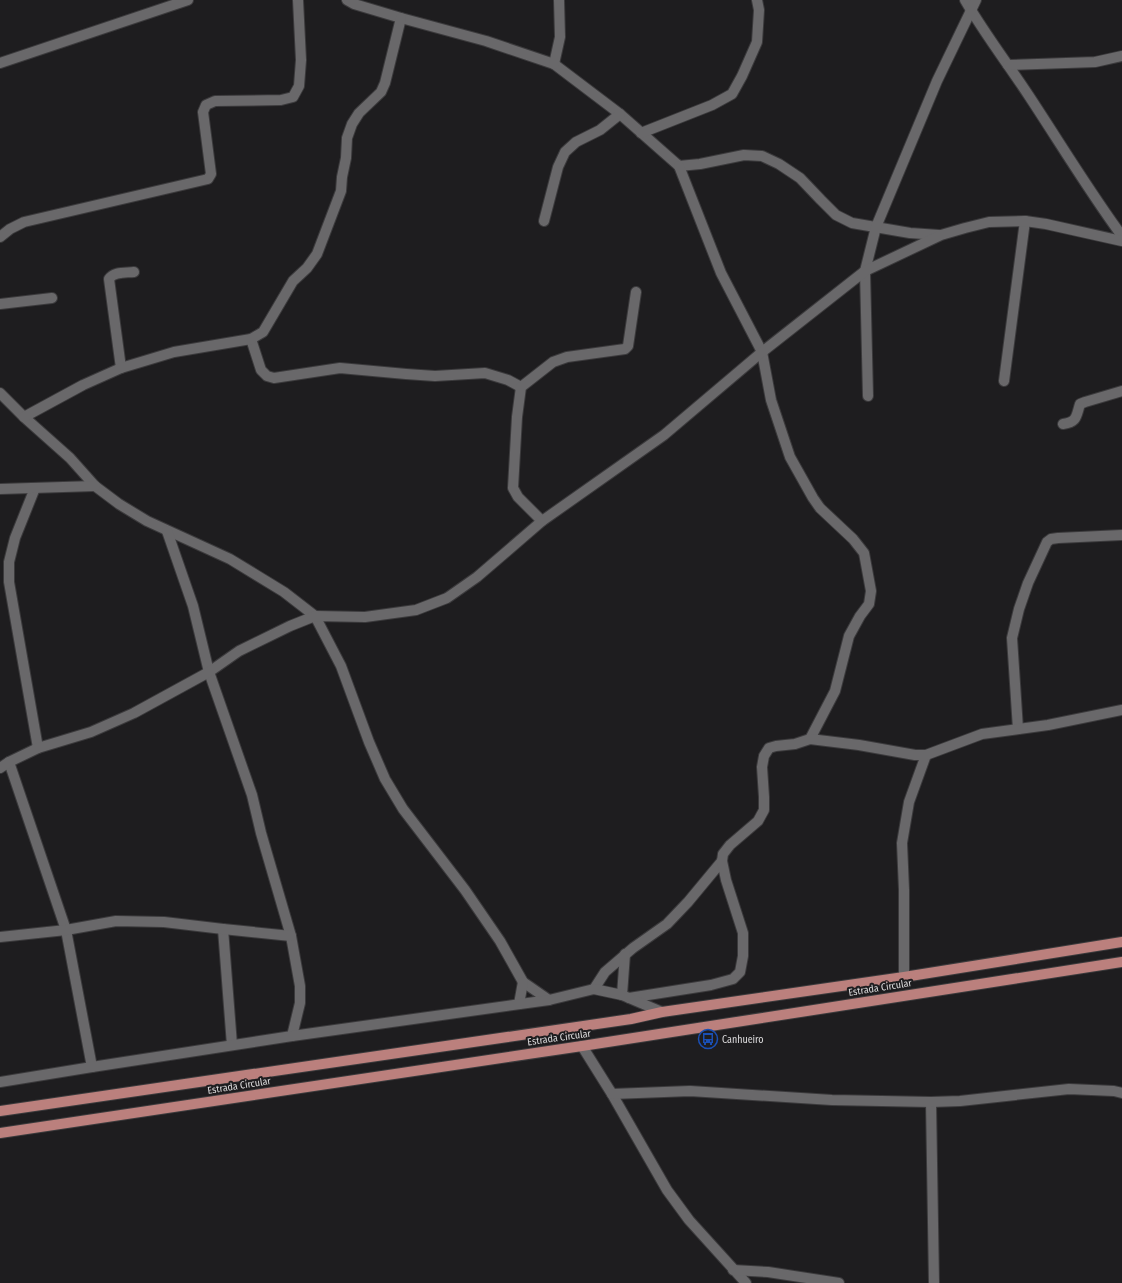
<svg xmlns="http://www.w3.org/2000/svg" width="1122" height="1283" viewBox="0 0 1122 1283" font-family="'Fira Sans Condensed',sans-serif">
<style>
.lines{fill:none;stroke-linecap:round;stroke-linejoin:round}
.minor-casing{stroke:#3b3a3c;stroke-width:12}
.tertiary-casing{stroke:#3b3a3c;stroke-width:12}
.primary-casing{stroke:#3b3a3c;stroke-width:12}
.minor{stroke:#69686a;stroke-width:10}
.tertiary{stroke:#69686a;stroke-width:10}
.primary{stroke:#bb807d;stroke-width:10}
.labels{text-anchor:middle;stroke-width:4;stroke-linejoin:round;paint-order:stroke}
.street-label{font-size:10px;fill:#dddcdd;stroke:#1e1d1f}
.poi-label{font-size:10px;fill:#dddcdd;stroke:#1e1d1f;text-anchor:start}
</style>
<rect width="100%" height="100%" fill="#1e1d1f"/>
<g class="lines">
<!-- minor casing -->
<g class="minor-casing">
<g id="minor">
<polyline points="347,0 354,4 401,18 486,41 554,64 620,114 679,166 700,164 744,155 762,156 779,164 800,178 821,200 836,215 852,223 910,233 939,235"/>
<path d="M965,0C984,33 1008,64 1029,96C1060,143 1089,191 1122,236"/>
<polyline points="0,63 188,0"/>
<polyline points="554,64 560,37 559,0"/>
<polyline points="1008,65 1095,62 1122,56"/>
<polyline points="641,133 712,105 732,94 742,76 757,42 759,10 757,0"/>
<polyline points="679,166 721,273 762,352 771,400 790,457 813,498 820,508 853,539 864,553 871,591 869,604 860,616 849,636 835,691 810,739"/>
<polyline points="544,221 558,167 565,152 576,142 600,130 620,114"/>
<polyline points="0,237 10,229 24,222 208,179 211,174 203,112 206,105 215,101 281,100 293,97 299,86 301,60 298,0"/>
<polyline points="0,304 52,298"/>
<polyline points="251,339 261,370 267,376 274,378 340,368 406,374 435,376 485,373 508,380 521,387"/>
<path d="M121,368L109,279C114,271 126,273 134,272"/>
<polyline points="1004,381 1025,221"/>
<polyline points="0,393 24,417 70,458 95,486 119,504 147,521 230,559 284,592 315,616 341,666 369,742 385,779 403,809 465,890 500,941 523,982 549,1000"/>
<polyline points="868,396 865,271 876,227 937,81 976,0"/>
<polyline points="24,417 83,385 121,368 174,352 251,339 263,332 293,281 307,268 317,254 341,191 342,177 346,158 347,138 352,124 359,113 381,92 385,83 401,18"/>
<path d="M1063,424C1077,422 1076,417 1080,404L1085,402L1122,391"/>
<polyline points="35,488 15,538 9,562 9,582 38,748"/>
<polyline points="0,489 95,486"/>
<polyline points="542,521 518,497 513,488 517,417 521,387 553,362 567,357 625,349 628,346 636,292"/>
<polyline points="167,531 193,606 209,672 252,795 261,833 291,936 300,986 300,1003 292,1036"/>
<polyline points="1018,729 1012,638 1019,609 1028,583 1047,542 1051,539 1058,538 1122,535"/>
<polyline points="9,762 66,930 92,1067"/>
<polyline points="0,768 9,762 38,748 91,732 134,713 209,672 239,651 290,626 315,616 365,617 416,610 447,598 477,577 542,521 664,435 762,352 865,271 941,235 965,228 989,222 1025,221 1046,224 1122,241"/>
<polyline points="223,929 232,1045"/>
<polyline points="0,937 66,930 116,921 164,922 223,929 291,936"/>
<polyline points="904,977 904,890 902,843 909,802 926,755"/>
<polyline points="594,989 605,972 633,948 667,924 688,902 722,861"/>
<polyline points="622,995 625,954"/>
<polyline points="629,998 711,985 733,979 740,972 743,956 743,933 726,880 722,861 723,854 730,845 758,821 764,810 764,797 762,767 764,756 769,748 776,746 795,744 810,739 859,745 915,755 926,755 982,734 1048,725 1122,710"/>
<polyline points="519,1004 523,982"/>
<polyline points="0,1082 92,1067 292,1036 549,1000 594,989 622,995 662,1012"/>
<polyline points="612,1094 667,1190 689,1220 746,1283"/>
<polyline points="931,1102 934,1283"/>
<polyline points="733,1270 768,1272 839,1283"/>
</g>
</g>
<!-- tertiary casing -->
<g class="tertiary-casing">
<polyline id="tertiary" points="582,1046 612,1094 690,1091 832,1100 931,1102 960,1101 1069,1089 1114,1091 1122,1093"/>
</g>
<!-- primary casing -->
<g class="primary-casing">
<g id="primary">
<polyline points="0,1111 631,1019 662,1012 904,977 1122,942"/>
<polyline points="0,1133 582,1046 1122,962"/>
</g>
</g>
<!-- minor -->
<use href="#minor" class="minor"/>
<!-- tertiary -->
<use href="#tertiary" class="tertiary"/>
<!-- primary -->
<use href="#primary" class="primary"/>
</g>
<!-- icons -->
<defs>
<g id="bus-ring" transform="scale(1)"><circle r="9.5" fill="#1e1d1f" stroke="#1a4fb4" stroke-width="1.5"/><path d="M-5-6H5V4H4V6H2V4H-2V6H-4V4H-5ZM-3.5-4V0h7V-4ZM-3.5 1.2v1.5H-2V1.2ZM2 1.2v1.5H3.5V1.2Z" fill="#1a4fb4"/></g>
</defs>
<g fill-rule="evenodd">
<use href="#bus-ring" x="708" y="1039"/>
</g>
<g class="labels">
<!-- street labels -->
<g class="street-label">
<text transform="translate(880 987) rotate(-9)" y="4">Estrada Circular</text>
<text transform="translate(559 1037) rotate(-8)" y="4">Estrada Circular</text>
<text transform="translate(239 1085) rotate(-9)" y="4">Estrada Circular</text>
</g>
<!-- poi labels -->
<g class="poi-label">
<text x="722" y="1043">Canhueiro</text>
</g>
</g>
</svg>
